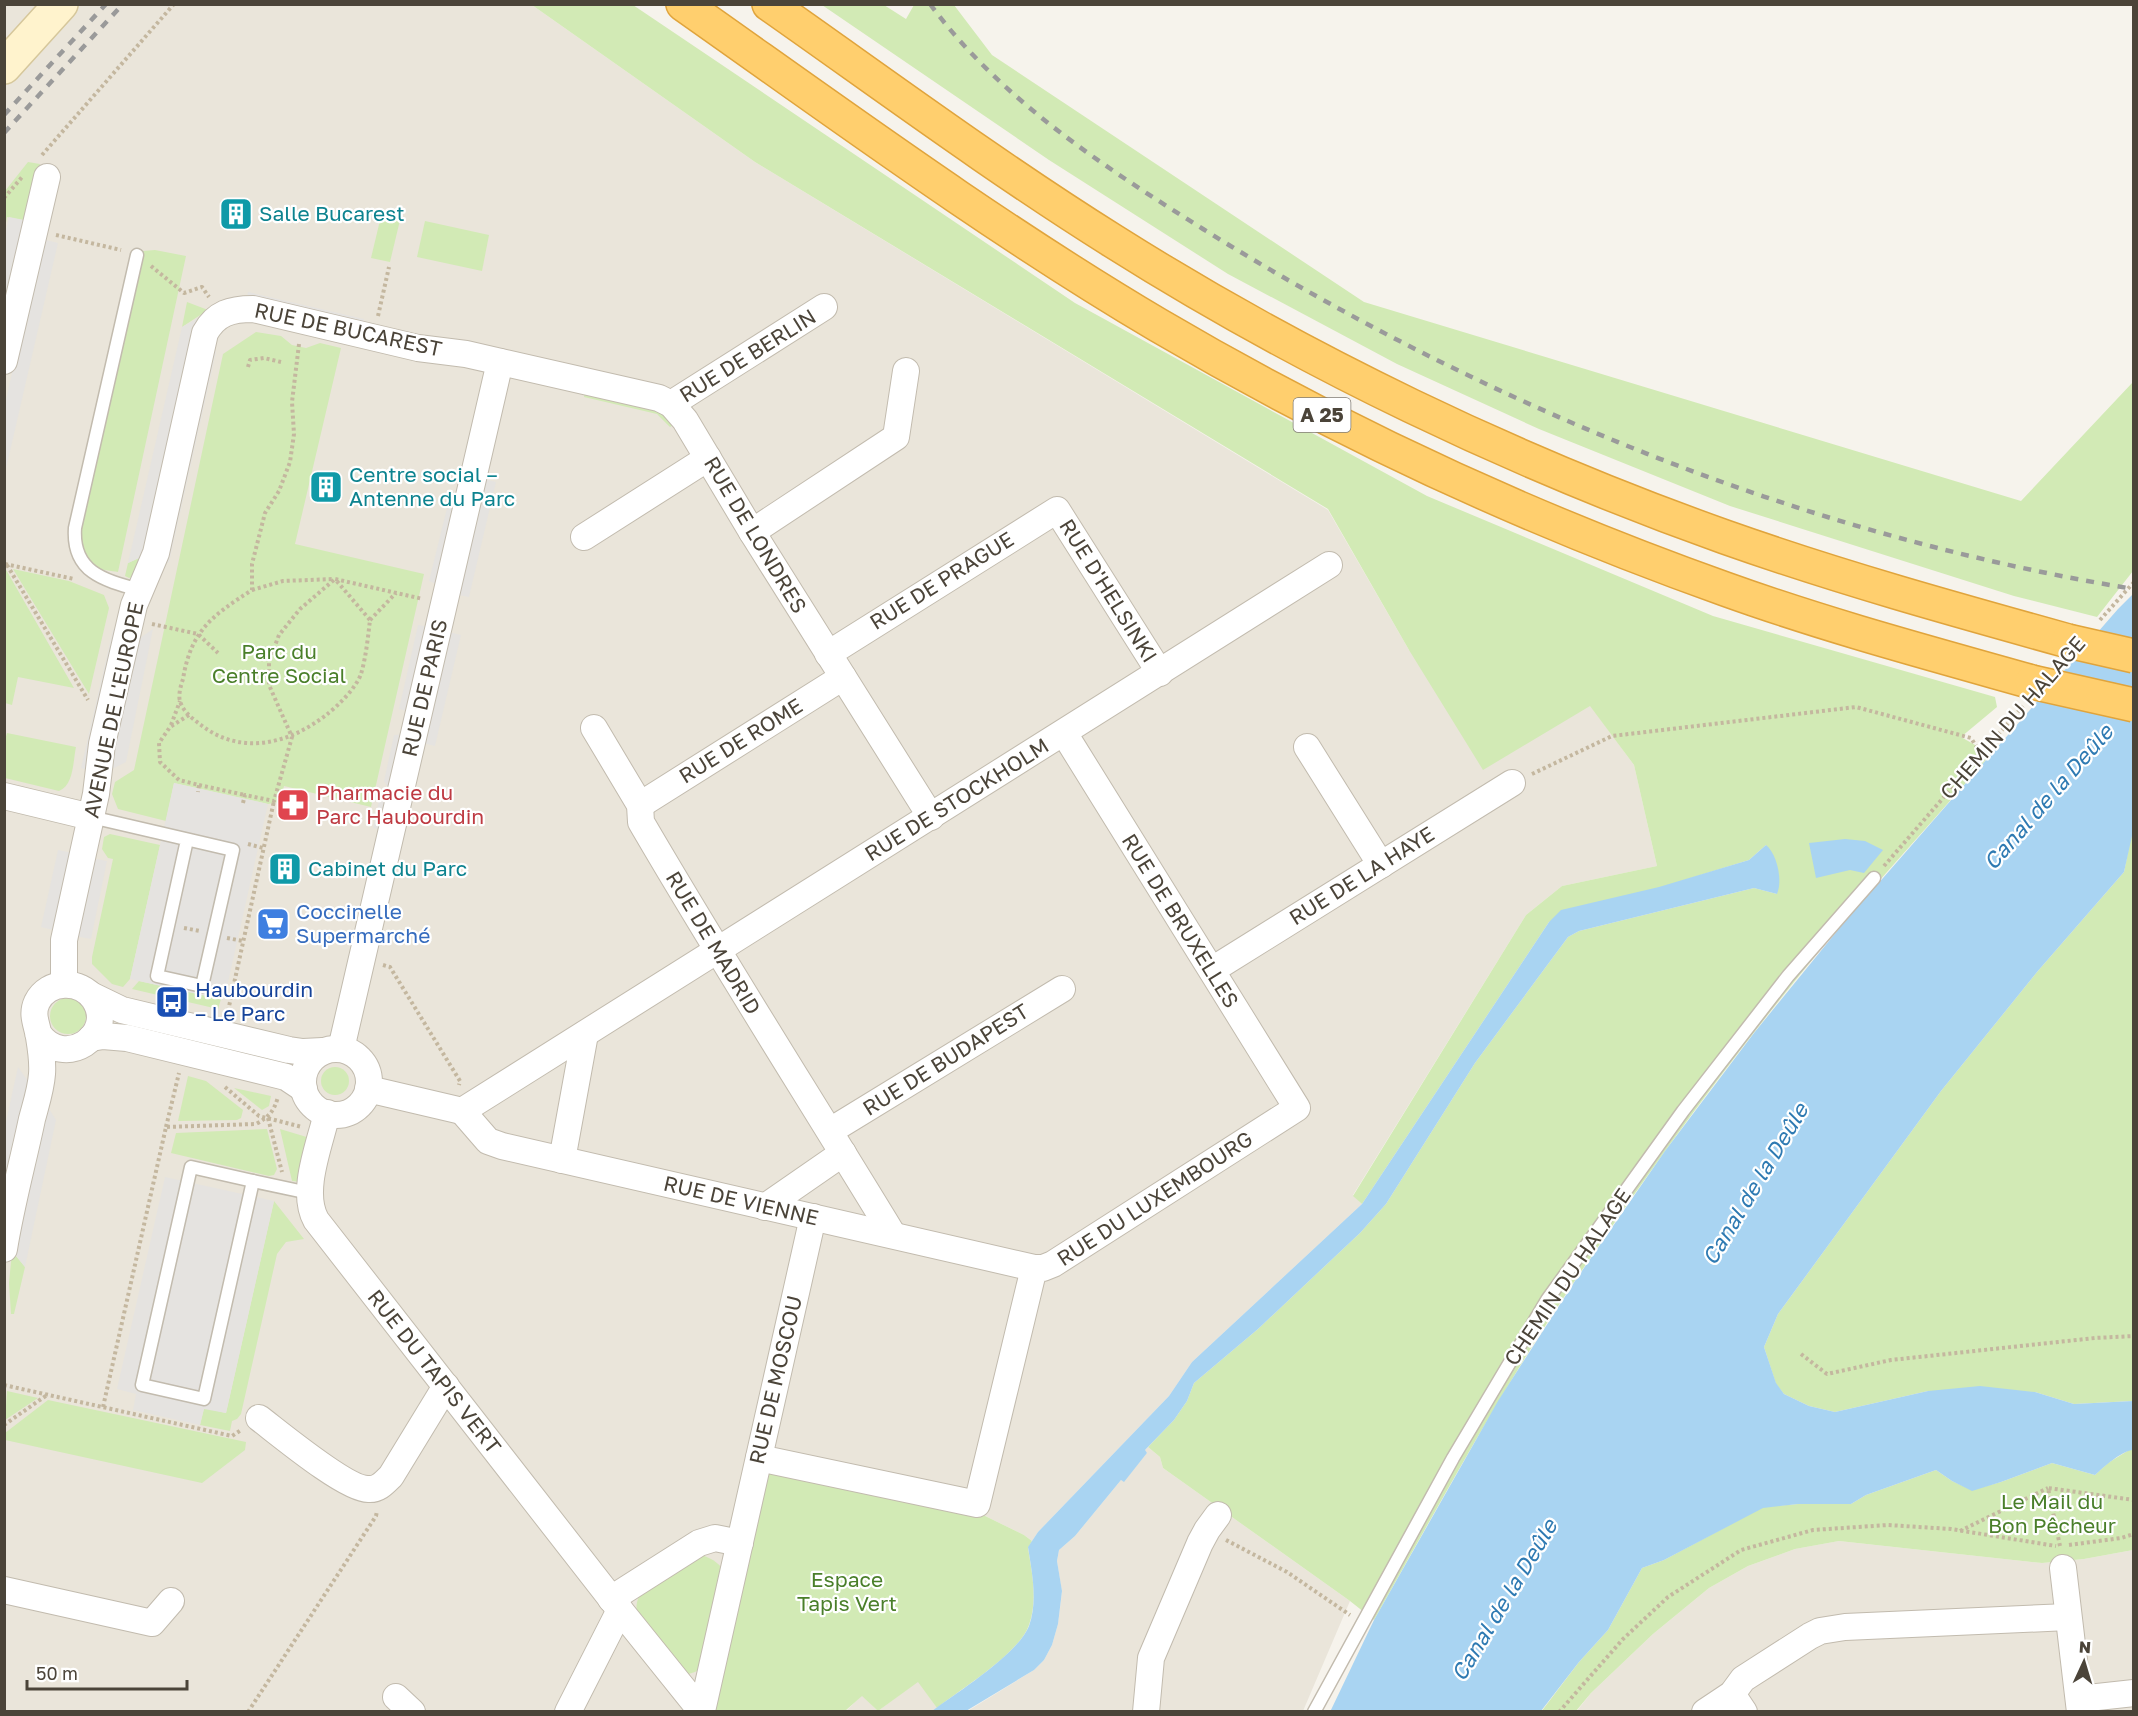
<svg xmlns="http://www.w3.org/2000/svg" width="2138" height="1716" viewBox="0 0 2138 1716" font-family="'Golos Text',sans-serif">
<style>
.residential{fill:#eae5da}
.green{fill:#d2eab5}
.parking{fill:#e5e3e0}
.water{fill:#a9d4f2}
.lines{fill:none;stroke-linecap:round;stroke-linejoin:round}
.lane-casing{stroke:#c2bbae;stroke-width:15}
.street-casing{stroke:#c2bbae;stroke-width:28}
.secondary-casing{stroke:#d6c79b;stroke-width:36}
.highway-casing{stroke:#e0a43c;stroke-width:36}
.path{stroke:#c4b79f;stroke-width:4;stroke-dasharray:3 3;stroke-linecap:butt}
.lane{stroke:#fff;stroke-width:12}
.street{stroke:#fff;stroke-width:26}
.secondary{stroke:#fff3cd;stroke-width:33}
.highway{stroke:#ffcf6e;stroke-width:33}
.rail{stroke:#9a9a9a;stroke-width:4.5;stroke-dasharray:8 8;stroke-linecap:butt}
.highway-bridge-casing{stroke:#e0a43c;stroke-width:36;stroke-linecap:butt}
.highway-bridge{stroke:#ffcf6e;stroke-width:33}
.labels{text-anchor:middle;stroke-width:4.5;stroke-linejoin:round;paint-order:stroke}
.shield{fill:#fff;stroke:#817c74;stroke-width:1.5}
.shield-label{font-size:20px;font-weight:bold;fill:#4b4439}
.culture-label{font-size:21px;fill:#0d838f;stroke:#fff;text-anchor:start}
.street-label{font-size:21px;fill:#4b4439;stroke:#fff}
.park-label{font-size:21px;fill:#4a7f2a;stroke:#fff}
.health-label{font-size:21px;fill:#be3a42;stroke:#fff;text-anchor:start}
.shop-label{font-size:21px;fill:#366cbe;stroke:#fff;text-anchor:start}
.transit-label{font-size:21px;fill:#164399;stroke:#fff;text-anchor:start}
.water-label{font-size:22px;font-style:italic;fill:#2e7ab2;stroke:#fff}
</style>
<rect width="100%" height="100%" fill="#f6f3ec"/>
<!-- residential -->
<g class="residential">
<polygon points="5,5 532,5 755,162 1328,510 1409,650 1590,705 1634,765 1657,866 1562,886 1526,915 1353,1195 1362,1204 1192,1362 1169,1396 1038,1532 1032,1541 1024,1535 977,1512 710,1711 5,1712"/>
<polygon points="1148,1447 1160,1457 1163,1468 1350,1601 1303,1711 966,1712 1034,1670 1044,1660 1052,1645 1058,1624 1062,1592 1057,1561 1059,1550 1075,1536 1121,1480 1124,1481 1147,1453 1144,1451"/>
<polygon points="1839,1541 2042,1563 2084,1559 2133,1550 2133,1711 1576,1712 1591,1693 1653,1634 1709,1588 1748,1566 1795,1549"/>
<polygon points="918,1681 940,1712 845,1712 862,1695 878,1711"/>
</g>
<!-- green -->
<g class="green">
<path d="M532,5H633L1075,303L1427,496L1713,616L1995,697L1997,707L1961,737L1991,754C1942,811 1891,866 1843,923C1747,1036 1659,1156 1576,1279C1502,1388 1439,1505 1374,1620L1350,1601L1163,1468L1160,1457L1148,1447L1174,1420L1187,1401L1194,1383L1258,1329L1360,1233L1386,1204L1475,1063L1568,937L1579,931L1754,888L1777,894L1766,845L1749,860L1549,922L1362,1204L1353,1196L1526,915L1562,886L1657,866L1634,765L1590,706L1483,770L1409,650L1328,509L755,162Z"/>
<polygon points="822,5 884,5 906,19 914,5 954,5 992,55 1364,302 2021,501 2133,382 2133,571 2097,617 2014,596 1730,506 1539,429 1397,364 1228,274 1049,160"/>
<polygon points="28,162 40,164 27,221 7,217 5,228 5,191"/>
<polygon points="382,212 401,216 390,262 371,258"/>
<polygon points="425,221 489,235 482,271 417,257"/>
<path d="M155,250L186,256L118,572C112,571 101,570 95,567C82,559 80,542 80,528L143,251Z"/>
<polygon points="187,302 208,310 182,327"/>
<polygon points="256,332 281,336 292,345 306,348 320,343 341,348 295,544 424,574 371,807 284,786 280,802 268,804 174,783 166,821 118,809 112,794 115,782 134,770 223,354"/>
<polygon points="585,390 657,407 676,423 670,427 657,414 584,397"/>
<polygon points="148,554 134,576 129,578 125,576 128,563"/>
<polygon points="4,568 5,568 74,688 18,677 12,705 5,703"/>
<polygon points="13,569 69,581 104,595 109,608 89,694"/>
<path d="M7,733L76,747C73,761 74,785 59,791L5,778L4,743Z"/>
<polygon points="2133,827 2133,1401 2074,1404 2035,1392 1928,1391 1835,1412 1809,1406 1784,1394 1776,1384 1764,1347 1778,1314 1941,1091 2037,972 2124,872"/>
<polygon points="110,834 160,845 130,979 123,987 112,984 92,964 92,957 113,859 108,858 102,849 104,837"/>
<polygon points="139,981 221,999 218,1009 132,989"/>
<circle cx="68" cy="1016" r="18"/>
<circle cx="335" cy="1081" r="14"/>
<polygon points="188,1076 206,1081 243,1110 241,1118 237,1120 178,1121"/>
<polygon points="234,1088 271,1096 269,1106 262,1110"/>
<polygon points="267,1129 277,1169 274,1175 269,1176 171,1153 176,1133"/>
<polygon points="280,1129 310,1138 300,1182 292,1181"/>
<polygon points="274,1201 304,1239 286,1242 277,1254 241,1414 237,1419 232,1421 230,1431 200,1425 204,1408 226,1413"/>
<polygon points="12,1251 25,1267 14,1314 11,1314 9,1283"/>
<polygon points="7,1391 38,1398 5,1420"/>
<polygon points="48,1400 246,1442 245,1450 202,1483 5,1440 5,1433"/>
<polygon points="2129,1450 2133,1450 2133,1550 2084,1559 2042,1563 1839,1541 1795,1549 1748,1566 1709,1588 1653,1634 1591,1693 1576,1711 1541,1712 1579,1662 1608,1630 1642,1568 1664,1560 1763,1507 1798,1504 1851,1504 1866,1495 1936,1470 1952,1481 1972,1490 2001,1482 2052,1463 2095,1475 2108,1463"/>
<path d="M769,1468L977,1512L1024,1535L1032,1541L1028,1548C1032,1573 1038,1600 1029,1625C1019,1654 962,1688 937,1708L918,1682L878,1711L862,1696L845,1711L710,1712Z"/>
<path d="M702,1555C714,1560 720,1563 726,1575L705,1665L695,1672L685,1675L638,1618C635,1606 636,1599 644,1589Z"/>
</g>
<!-- parking -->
<g class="parking">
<polygon points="9,217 24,220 5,307 4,239"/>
<polygon points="42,239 58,243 5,473 5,404"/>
<polygon points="248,292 364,319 362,328 246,301"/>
<polygon points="200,317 148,554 128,563 182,327"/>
<polygon points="211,345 216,352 169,562 161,566"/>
<polygon points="480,478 496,482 469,597 453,594"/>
<polygon points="448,504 457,506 439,585 429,581"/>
<polygon points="418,625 429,627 411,712 399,709"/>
<polygon points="121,626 88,770 81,768 113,630"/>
<polygon points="153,629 126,762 108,771 133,643"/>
<polygon points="445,631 461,635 435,746 419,742"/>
<polygon points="406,734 394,787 387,786 384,781 394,735"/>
<polygon points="174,783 268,804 224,1000 130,979"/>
<polygon points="381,792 392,795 384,830 373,828"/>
<polygon points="58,850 73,853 57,931 41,927"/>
<polygon points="91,858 107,861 91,939 74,936"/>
<polygon points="18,1067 30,1084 5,1201 5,1126"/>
<polygon points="46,1104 56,1120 25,1267 12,1251"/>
<polygon points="165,1177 274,1201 226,1413 204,1409 200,1425 133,1410 136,1394 117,1389"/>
</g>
<!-- water -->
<g class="water">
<path d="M2133,594L2134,827L2124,872L2037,972L1941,1091L1778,1314L1764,1347L1776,1383L1784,1394L1809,1406L1835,1412L1928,1391L1980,1386L2035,1392L2074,1404L2133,1401V1450C2121,1451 2104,1467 2095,1475L2052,1463L2001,1482L1972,1491L1952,1481L1936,1470L1866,1495L1851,1504H1798L1763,1508L1664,1560L1642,1568L1608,1630L1579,1662L1541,1711L1330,1712L1374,1620L1498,1401L1575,1281L1665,1151L1754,1033L1842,925L2118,609Z"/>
<polygon points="1845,839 1865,841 1883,850 1864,873 1850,870 1816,878 1809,843"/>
<path d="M1766,845C1777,854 1783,880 1777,894L1754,888L1579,931L1568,937L1475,1063L1386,1204L1360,1233L1258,1329L1194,1383L1187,1401L1174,1420L1145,1450L1147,1453L1124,1482L1121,1480L1075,1536L1059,1550L1057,1561L1062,1591L1058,1624L1052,1645L1044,1660L1034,1670L966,1711H932C958,1692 1018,1654 1029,1626C1038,1601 1032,1573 1028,1547L1038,1532L1169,1396L1192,1362L1362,1204L1549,922L1561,910L1659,887L1749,860Z"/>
</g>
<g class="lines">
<!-- lane casing -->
<g class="lane-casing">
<g id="lane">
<path d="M137,255L75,528C72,572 103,580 140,590"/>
<polyline points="91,817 233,850 202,986 157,976 187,840"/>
<polygon points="191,1167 253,1181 204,1399 142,1385"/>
<polyline points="253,1181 309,1193"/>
<polyline points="1314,1712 1453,1458 1547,1300 1683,1111 1788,976 1874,878"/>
</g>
</g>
<!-- street casing -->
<g class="street-casing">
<g id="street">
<polyline points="4,361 47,177"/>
<polyline points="671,404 824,307"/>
<polyline points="752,532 896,437 906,371"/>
<polyline points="584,537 708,458"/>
<polyline points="828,654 1057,510 1160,673"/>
<path d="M594,728L640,805L641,822C722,961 809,1097 893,1235"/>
<polyline points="1307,747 1381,865"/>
<polyline points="4,796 91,817"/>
<polyline points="640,805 843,677"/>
<polyline points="1212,970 1512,783"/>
<path d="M64,984V940L96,794L102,744L134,605L156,553L205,333C216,313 231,309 253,309L418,348L466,354L659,398L671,404L685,420L752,532L931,817"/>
<polyline points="91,995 122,1010 289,1050 303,1052 323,1051"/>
<polyline points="91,1038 103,1036 127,1038 286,1077 304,1089"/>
<polyline points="341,1049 500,362"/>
<circle cx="336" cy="1082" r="33"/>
<polyline points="368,1089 462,1111"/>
<polyline points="462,1111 1329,565"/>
<polyline points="462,1111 488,1141 502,1146 1034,1268"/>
<path d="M327,1113C320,1144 300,1191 316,1220L620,1610L702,1712"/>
<polyline points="830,1131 1062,989"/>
<polyline points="562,1160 585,1034"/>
<polyline points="765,1207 843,1153"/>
<path d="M4,1249C11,1205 23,1162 32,1119C36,1104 41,1089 42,1074C43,1062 41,1049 39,1037C37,1024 31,1015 37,1002C48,980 80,979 94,999C118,1035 63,1071 38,1033"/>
<path d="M259,1418C280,1434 346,1489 368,1489C378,1490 384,1483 391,1476L446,1386"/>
<polyline points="759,1458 977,1504 1034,1268 1043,1268 1053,1264 1297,1108 1064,733"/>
<polyline points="2063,1568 2080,1712"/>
<polyline points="4,1590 152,1623 171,1601"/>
<polyline points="611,1599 699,1543 715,1538 740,1543"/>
<polyline points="1732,1694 1744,1712"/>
<polyline points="396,1697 412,1712"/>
<polyline points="2079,1699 2134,1693"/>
<polyline points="702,1711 813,1217"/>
<polyline points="568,1712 620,1610"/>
<polyline points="1146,1712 1151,1658 1200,1543 1207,1530 1218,1515"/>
<polyline points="1705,1712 1732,1694 1743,1679 1810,1636 1820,1631 1845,1627 2068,1617"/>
</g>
</g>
<!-- secondary casing -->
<g class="secondary-casing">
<polyline id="secondary" points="4,67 61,4"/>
</g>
<!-- highway casing -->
<g class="highway-casing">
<g id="highway">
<path d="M683,4C839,114 994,228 1158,325C1338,431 1528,519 1725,589C1825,625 1929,653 2032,682"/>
<path d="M769,4C883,84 995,167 1113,241C1303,361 1514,462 1725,537C1838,577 1953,609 2068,641"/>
</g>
</g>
<!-- path -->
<g class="path">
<polyline points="42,155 174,4"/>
<polyline points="4,198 23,176"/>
<polyline points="56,235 121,250"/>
<polyline points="151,266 184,293 202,287 209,297"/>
<polyline points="378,316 389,267"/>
<path d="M299,344L292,402L294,434L290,462L279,491L265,513L252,564V590C213,615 191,630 183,679C181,685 178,695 180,701C183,712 193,719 201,725C241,756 289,744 326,715C338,706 356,688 361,674C366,657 368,637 370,620L335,579L423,599"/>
<polyline points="248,367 250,360 264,358 281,362"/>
<polyline points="5,564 74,579"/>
<polyline points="7,565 88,700"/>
<polyline points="252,590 283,581 334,579"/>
<polyline points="370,620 396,593"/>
<polyline points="2100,620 2134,582"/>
<polyline points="152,624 198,634 218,653"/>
<polyline points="189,715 170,727 159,743 160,762 179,780 199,785 198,792"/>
<polyline points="171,725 180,701"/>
<polyline points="1532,774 1612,736 1856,707 1971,738 1981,754"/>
<polyline points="199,785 245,795"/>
<polyline points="243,803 245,795 274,801 292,737 269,685 269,661 279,635 300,609 335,579"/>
<polyline points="248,844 263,848"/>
<polyline points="1884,866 2023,706"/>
<polyline points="184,928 200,931"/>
<polyline points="227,938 243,941"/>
<polyline points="383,965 390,967 460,1081 459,1085"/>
<polyline points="228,1011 274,801"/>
<polyline points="225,1087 259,1116 302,1127"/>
<polyline points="268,1118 282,1172"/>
<polyline points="166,1127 179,1073"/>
<polyline points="1801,1354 1827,1374 1891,1360 2095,1338 2134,1336"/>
<polyline points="4,1385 232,1436 241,1430"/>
<path d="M103,1407L166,1127L256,1124C269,1117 274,1111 278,1097"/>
<polyline points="4,1425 47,1395"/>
<polyline points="1960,1531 2048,1488"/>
<polyline points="1226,1540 1287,1572 1350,1615"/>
<polyline points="2069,1545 2121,1538 2134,1534"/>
<polyline points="2060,1546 2048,1488 2134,1500"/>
<polyline points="248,1712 376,1516 377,1511"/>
<polyline points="1559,1712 1623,1639 1668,1597 1741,1550 1813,1530 1888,1525 1951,1529 2056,1546"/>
</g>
<!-- lane -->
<use href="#lane" class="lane"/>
<!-- street -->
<use href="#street" class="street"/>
<!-- secondary -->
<use href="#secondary" class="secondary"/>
<!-- highway -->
<use href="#highway" class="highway"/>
<!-- rail -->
<g class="rail">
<path d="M930,4C1000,99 1104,167 1203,229C1487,406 1802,535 2134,589"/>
<polyline points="4,115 106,4"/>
<polyline points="4,133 123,4"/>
</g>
<!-- highway-bridge casing -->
<g class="highway-bridge-casing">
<g id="highway-bridge">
<polyline points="2068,641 2134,656"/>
<polyline points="2032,682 2134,705"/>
</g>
</g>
<!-- highway-bridge -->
<use href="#highway-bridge" class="highway-bridge"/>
</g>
<!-- icons -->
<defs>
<g id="building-square" transform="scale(1.725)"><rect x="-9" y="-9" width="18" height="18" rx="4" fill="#0f9aa8" stroke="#fff"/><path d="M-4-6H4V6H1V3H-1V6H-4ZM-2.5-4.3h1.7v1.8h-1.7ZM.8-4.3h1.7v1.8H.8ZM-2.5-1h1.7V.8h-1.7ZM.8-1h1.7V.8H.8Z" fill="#fff"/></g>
<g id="pharmacy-square" transform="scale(1.725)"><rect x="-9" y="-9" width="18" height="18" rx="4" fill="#e0444e" stroke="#fff"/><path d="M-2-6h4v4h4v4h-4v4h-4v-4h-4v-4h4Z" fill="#fff"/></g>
<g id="supermarket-square" transform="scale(1.725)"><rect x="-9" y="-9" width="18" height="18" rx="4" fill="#3f7fe0" stroke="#fff"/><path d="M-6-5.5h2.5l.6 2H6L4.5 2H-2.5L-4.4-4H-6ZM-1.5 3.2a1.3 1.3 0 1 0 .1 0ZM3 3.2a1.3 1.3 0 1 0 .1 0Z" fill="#fff"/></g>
<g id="bus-square" transform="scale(1.725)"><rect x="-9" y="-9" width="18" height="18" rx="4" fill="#1a4fb4" stroke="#fff"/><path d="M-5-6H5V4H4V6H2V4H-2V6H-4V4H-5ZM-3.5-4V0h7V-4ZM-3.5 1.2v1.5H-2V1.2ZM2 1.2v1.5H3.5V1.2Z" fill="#fff"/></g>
</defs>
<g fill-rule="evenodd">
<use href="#building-square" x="236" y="214"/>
<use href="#building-square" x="326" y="487"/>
<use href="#pharmacy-square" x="293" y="805"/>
<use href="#building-square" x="285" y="869"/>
<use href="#supermarket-square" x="273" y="924"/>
<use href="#bus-square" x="172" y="1002"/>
</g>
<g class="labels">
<!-- shield labels -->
<rect class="shield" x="1293.5" y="398" width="57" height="34" rx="4.5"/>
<g class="shield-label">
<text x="1322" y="422">A 25</text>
</g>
<!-- culture labels -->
<g class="culture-label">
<text x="259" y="221">Salle Bucarest</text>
<text x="349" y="482">Centre social –<tspan x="349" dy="24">Antenne du Parc</tspan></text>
<text x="308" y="876">Cabinet du Parc</text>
</g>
<!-- street labels -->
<g class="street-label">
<text transform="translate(348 330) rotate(12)" y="7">RUE DE BUCAREST</text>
<text transform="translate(748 356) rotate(-32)" y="7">RUE DE BERLIN</text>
<text transform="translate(755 535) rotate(59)" y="7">RUE DE LONDRES</text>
<text transform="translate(942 581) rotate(-32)" y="7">RUE DE PRAGUE</text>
<text transform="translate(1108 591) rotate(58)" y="7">RUE D'HELSINKI</text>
<text transform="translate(425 688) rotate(-77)" y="7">RUE DE PARIS</text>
<text transform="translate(114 710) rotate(-78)" y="7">AVENUE DE L'EUROPE</text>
<text transform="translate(2013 718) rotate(-49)" y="7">CHEMIN DU HALAGE</text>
<text transform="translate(741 741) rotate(-32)" y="7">RUE DE ROME</text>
<text transform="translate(957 800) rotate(-32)" y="7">RUE DE STOCKHOLM</text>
<text transform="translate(1362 876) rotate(-32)" y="7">RUE DE LA HAYE</text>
<text transform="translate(1180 921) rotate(58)" y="7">RUE DE BRUXELLES</text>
<text transform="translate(713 943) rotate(59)" y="7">RUE DE MADRID</text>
<text transform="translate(946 1060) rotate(-32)" y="7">RUE DE BUDAPEST</text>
<text transform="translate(1155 1199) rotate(-33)" y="7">RUE DU LUXEMBOURG</text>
<text transform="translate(741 1201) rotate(13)" y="7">RUE DE VIENNE</text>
<text transform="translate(1568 1277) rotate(-56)" y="7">CHEMIN DU HALAGE</text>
<text transform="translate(434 1372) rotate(52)" y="7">RUE DU TAPIS VERT</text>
<text transform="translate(776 1380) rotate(-77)" y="7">RUE DE MOSCOU</text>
</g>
<!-- park labels -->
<g class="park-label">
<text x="279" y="659">Parc du<tspan x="279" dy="24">Centre Social</tspan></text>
<text x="2052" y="1509">Le Mail du<tspan x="2052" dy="24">Bon Pêcheur</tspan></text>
<text x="847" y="1587">Espace<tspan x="847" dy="24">Tapis Vert</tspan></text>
</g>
<!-- health labels -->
<g class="health-label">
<text x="316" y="800">Pharmacie du<tspan x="316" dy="24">Parc Haubourdin</tspan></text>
</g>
<!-- shop labels -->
<g class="shop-label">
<text x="296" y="919">Coccinelle<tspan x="296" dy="24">Supermarché</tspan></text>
</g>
<!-- transit labels -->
<g class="transit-label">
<text x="195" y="997">Haubourdin<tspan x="195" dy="24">– Le Parc</tspan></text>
</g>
<!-- water labels -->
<g class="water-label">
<text transform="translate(2048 797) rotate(-49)" y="8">Canal de la Deûle</text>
<text transform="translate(1755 1184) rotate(-59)" y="8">Canal de la Deûle</text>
<text transform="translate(1504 1600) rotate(-59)" y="8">Canal de la Deûle</text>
</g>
</g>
<!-- border -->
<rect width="2138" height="1716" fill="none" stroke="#4b4439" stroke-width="12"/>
<!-- north arrow -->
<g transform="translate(2084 1662) rotate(4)" stroke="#ffffff" stroke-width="4.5" paint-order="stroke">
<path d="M0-4.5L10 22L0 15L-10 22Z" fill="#4b4439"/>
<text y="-9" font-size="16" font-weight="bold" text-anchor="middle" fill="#4b4439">N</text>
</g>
<!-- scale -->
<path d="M27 1680v9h160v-9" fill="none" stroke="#4b4439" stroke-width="3"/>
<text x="36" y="1680" font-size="18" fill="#4b4439" stroke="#ffffff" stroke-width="4.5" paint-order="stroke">50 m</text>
</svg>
